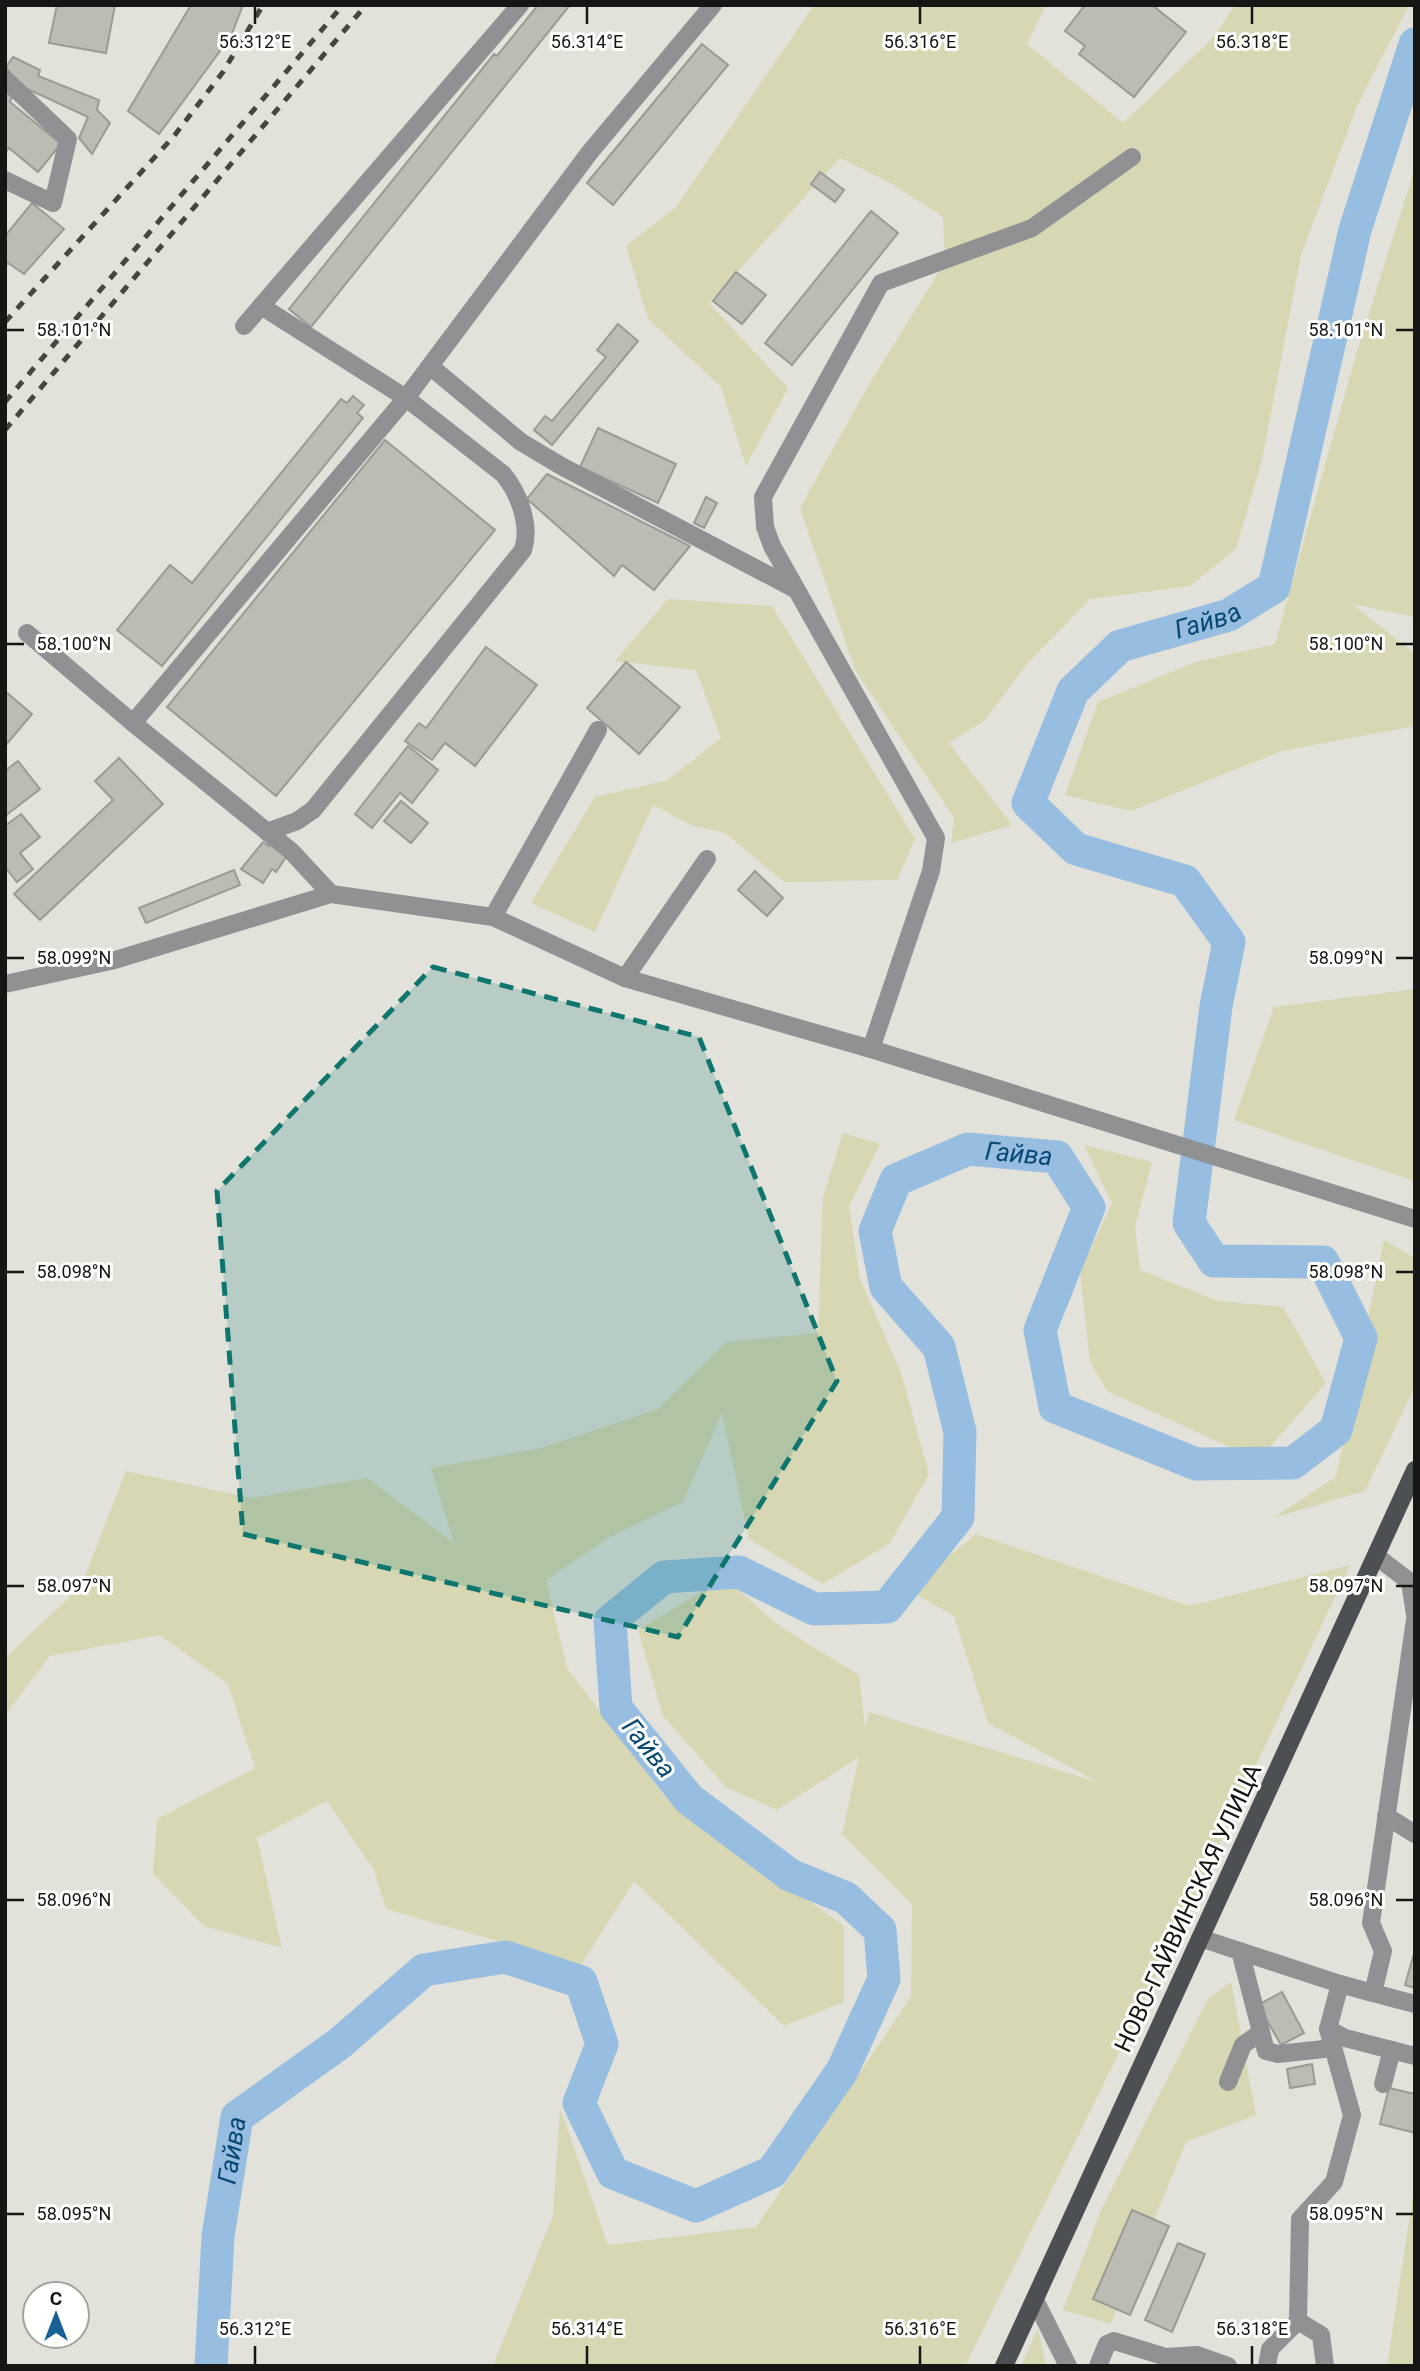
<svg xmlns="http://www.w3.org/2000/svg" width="1420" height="2371" viewBox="0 0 1420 2371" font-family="Roboto,sans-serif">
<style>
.green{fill:#d7d7b3}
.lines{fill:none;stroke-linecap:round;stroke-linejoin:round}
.river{stroke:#97bee0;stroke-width:33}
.building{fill:#bcbcb5;stroke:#9b9b95;stroke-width:2}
.minor{stroke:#8f9193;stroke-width:18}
.major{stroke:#4c5053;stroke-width:18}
.rail{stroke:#454542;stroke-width:5;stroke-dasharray:9 9;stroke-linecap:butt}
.marked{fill:#0f766e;fill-opacity:0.2;stroke:#0f766e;stroke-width:5;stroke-dasharray:14 9;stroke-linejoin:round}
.ticks{fill:none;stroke:#161614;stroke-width:2.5}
.labels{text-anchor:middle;stroke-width:6;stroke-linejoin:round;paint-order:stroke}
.street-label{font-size:24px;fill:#161614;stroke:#fffffe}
.water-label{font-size:26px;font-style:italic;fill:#084974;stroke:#fffffe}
.ticks-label{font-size:18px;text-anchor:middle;fill:#161614;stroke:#fffffe;stroke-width:6;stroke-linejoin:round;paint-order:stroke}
</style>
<rect width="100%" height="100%" fill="#e2e2db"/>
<!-- green -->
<g class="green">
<polygon points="814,5 1046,5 1027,44 1123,123 1212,39 1235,5 1409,5 1357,106 1301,255 1262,460 1236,549 1190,586 1090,599 1026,665 985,720 949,743 1012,825 951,843 954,818 855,670 800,508 868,386 945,262 943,217 892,184 840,158 709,303 788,388 746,466 721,387 648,319 626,246 676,207"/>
<polygon points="1415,168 1415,617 1352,604 1415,654 1415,726 1282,751 1131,811 1065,795 1098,702 1196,662 1275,644 1355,358"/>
<polygon points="668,599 772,606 915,839 897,880 784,882 725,833 691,825 653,805 595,932 531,903 595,797 668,780 721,738 696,670 615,661"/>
<polygon points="1415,989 1415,1181 1234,1120 1274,1007"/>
<polygon points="843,1133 880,1144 849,1206 860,1279 901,1373 929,1474 890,1543 823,1584 749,1539 722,1413 683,1502 610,1537 546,1580 567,1668 665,1797 844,1926 844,2002 784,2026 634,1881 581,1965 386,1909 374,1870 327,1801 257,1838 282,1948 204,1926 153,1874 157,1819 255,1768 228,1684 160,1635 50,1656 5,1715 5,1658 81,1586 126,1471 252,1498 367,1478 454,1543 431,1468 541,1448 658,1409 726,1342 818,1333 823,1197"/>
<polygon points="1084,1145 1152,1162 1135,1226 1140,1270 1218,1301 1283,1307 1326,1383 1258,1460 1107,1391 1090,1362 1080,1272 1112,1203"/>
<polygon points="1384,1240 1415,1258 1415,1386 1365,1491 1273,1518 1336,1477"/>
<polygon points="976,1534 1190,1606 1350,1565 1168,1953 965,2366 493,2366 553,2215 560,2108 608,2245 756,2227 911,1997 912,1905 842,1834 859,1757 777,1810 726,1787 663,1716 638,1630 724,1578 781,1627 859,1675 865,1728 869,1712 1098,1782 988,1723 954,1616 908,1590"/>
<polygon points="1231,1982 1256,2115 1186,2142 1111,2324 1063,2310 1102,2208 1208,1999"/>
<polygon points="1415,2182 1415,2366 1387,2366"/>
<polygon points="1038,2329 1046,2366 1021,2366"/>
</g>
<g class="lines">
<!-- river -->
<path class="river" id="s1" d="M211,2366L218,2236L237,2117L340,2043L424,1970L505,1957L581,1982L602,2044L579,2103L613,2173L696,2206L772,2172L842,2071L884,1979L880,1930L846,1898L790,1875L689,1799L616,1708L610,1621L664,1577L739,1572L814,1609L887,1607L958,1517L960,1432L939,1347L886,1287L875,1231L896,1180L968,1149L1057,1157L1089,1207L1040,1330L1055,1407L1196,1464L1293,1463L1336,1430L1361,1338L1323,1262L1214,1261L1189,1223L1216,1006L1229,942L1185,881L1076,849L1028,803L1073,691L1120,646L1229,615L1274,587L1355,230L1415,44"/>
</g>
<!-- building -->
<g class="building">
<polygon points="57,5 115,5 106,53 49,43"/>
<polygon points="191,5 243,5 231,36 159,134 128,111"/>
<polygon points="538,5 570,5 311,327 289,309 494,54 497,56"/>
<polygon points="1085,5 1152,5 1186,32 1134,97 1079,54 1085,46 1065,31"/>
<polygon points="702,44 728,65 613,205 587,183"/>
<polygon points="13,57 40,70 38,76 99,100 97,110 110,123 92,154 79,138 88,117 19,85 6,67"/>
<polygon points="5,91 12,96 10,102 61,144 38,172 9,148 5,153"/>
<polygon points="820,172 844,190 835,202 811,184"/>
<polygon points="32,203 64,229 24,274 8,263 5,266 5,236"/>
<polygon points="871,211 898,233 792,365 765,343"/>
<polygon points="736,272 766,295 742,324 713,301"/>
<polygon points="618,324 638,341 552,445 534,430 545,416 552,421 606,357 597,350"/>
<polygon points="353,396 364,405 357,413 363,418 162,666 117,630 170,565 192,583 341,399 347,403"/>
<polygon points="598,428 676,464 658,503 580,467"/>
<polygon points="385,440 495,530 276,796 167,707"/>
<polygon points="547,474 690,546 654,590 622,565 614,576 527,499"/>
<polygon points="706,497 717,503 704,528 694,523"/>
<polygon points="486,647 537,685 475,766 445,743 432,760 405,741 419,723 426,728"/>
<polygon points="626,662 680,707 639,754 587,708"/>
<polygon points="5,691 32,714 5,746"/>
<polygon points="408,746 438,770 412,803 400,793 372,828 355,814"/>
<polygon points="119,758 163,804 40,920 14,894 113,800 95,781"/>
<polygon points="18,761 40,789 5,816 5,771"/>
<polygon points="401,801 428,823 411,843 384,821"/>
<polygon points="21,814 40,837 20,853 33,869 17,882 5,867 5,826"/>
<polygon points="263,842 269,846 271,843 288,854 276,872 272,869 263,883 241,869"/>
<polygon points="234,870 240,885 146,923 139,908"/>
<polygon points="755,871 783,898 767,916 738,890"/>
<polygon points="1415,1950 1415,1988 1405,1985"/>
<polygon points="1282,1992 1304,2033 1281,2045 1258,2005"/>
<polygon points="1312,2064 1315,2084 1290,2088 1287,2069"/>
<polygon points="1389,2088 1415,2094 1415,2133 1380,2124"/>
<polygon points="1132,2210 1169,2226 1130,2315 1093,2299"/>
<polygon points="1178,2243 1205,2254 1172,2332 1145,2320"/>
</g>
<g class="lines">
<!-- minor -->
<g class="minor">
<polyline points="5,79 68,139 53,203 5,180"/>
<path d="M261,306L406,398L503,474C519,493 531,525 523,550L313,810L297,821L267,832"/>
<polyline points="244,326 520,5"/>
<polyline points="431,367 521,442 563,467 793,588"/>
<polyline points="27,633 133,723"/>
<polyline points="331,894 291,851 133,723 406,398 590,152 713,5"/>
<polyline points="493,917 598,730"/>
<polyline points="625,978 707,859"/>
<polyline points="5,984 115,960 331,894 493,917 625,978 871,1049 1415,1219"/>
<polyline points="871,1049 931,871 936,838 772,546 765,527 763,497 881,283 1032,228 1132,157"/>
<polyline points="1376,1556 1410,1582 1415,1615"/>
<polyline points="1386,1816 1415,1834"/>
<polyline points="1200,1938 1340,1984 1328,2029 1352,2115 1334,2182 1300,2219 1298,2321 1321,2335 1325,2366"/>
<polyline points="1240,1951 1266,2051 1278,2054 1333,2048"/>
<polyline points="1340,1984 1373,1993 1383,1951 1371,1923 1415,1620"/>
<polyline points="1373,1993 1415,2004"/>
<polyline points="1328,2029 1345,2038 1415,2056"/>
<polyline points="1228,2082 1243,2045 1260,2033"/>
<polyline points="1383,2084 1392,2050"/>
<polyline points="1036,2302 1068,2366"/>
<polyline points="1098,2366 1107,2344 1114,2341 1166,2357 1197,2355 1228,2366"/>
<polyline points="1267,2366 1270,2349 1298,2321"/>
</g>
<!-- major -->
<polyline class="major" points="1004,2366 1415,1470"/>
<!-- rail -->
<g class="rail">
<polyline points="5,322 174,136 223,72 263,5"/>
<polyline points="5,402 343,5"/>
<polyline points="5,430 366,5"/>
</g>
</g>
<!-- marked area -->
<path class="marked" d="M433,967L699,1037L837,1381L678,1637L243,1534L217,1191Z"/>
<!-- ticks -->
<path class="ticks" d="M255,7V24M587,7V24M920,7V24M1252,7V24M7,330H24M1396,330H1413M7,644H24M1396,644H1413M7,958H24M1396,958H1413M7,1272H24M1396,1272H1413M7,1586H24M1396,1586H1413M7,1900H24M1396,1900H1413M7,2214H24M1396,2214H1413M255,2346V2364M587,2346V2364M920,2346V2364M1252,2346V2364"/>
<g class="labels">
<!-- street labels -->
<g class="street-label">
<text transform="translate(1188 1908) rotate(-65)" y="8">НОВО-ГАЙВИНСКАЯ УЛИЦА</text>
</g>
<!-- water labels -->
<g class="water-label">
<text dy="9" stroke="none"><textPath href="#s1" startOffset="4414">Гайва</textPath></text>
<text dy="9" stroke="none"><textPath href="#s1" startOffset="2651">Гайва</textPath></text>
<text transform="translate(649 1748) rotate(51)" y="9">Гайва</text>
<text dy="9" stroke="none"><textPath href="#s1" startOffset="217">Гайва</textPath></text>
</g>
</g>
<g class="ticks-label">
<text x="255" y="48">56.312°E</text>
<text x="587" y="48">56.314°E</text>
<text x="920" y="48">56.316°E</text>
<text x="1252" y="48">56.318°E</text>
<text x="74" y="336">58.101°N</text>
<text x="1346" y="336">58.101°N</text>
<text x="74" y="650">58.100°N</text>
<text x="1346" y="650">58.100°N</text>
<text x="74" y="964">58.099°N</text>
<text x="1346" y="964">58.099°N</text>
<text x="74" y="1278">58.098°N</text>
<text x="1346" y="1278">58.098°N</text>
<text x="74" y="1592">58.097°N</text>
<text x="1346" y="1592">58.097°N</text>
<text x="74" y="1906">58.096°N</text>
<text x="1346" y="1906">58.096°N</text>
<text x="74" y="2220">58.095°N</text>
<text x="1346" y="2220">58.095°N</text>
<text x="255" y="2335">56.312°E</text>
<text x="587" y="2335">56.314°E</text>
<text x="920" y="2335">56.316°E</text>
<text x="1252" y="2335">56.318°E</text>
</g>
<!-- border -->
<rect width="1420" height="2371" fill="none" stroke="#161614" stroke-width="14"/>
<!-- north arrow -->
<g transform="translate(56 2315)"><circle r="33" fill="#fffffe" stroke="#a2a2a0" stroke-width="2"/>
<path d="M0-5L12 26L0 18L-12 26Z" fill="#196195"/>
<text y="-10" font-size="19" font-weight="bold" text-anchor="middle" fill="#161614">С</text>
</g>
</svg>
